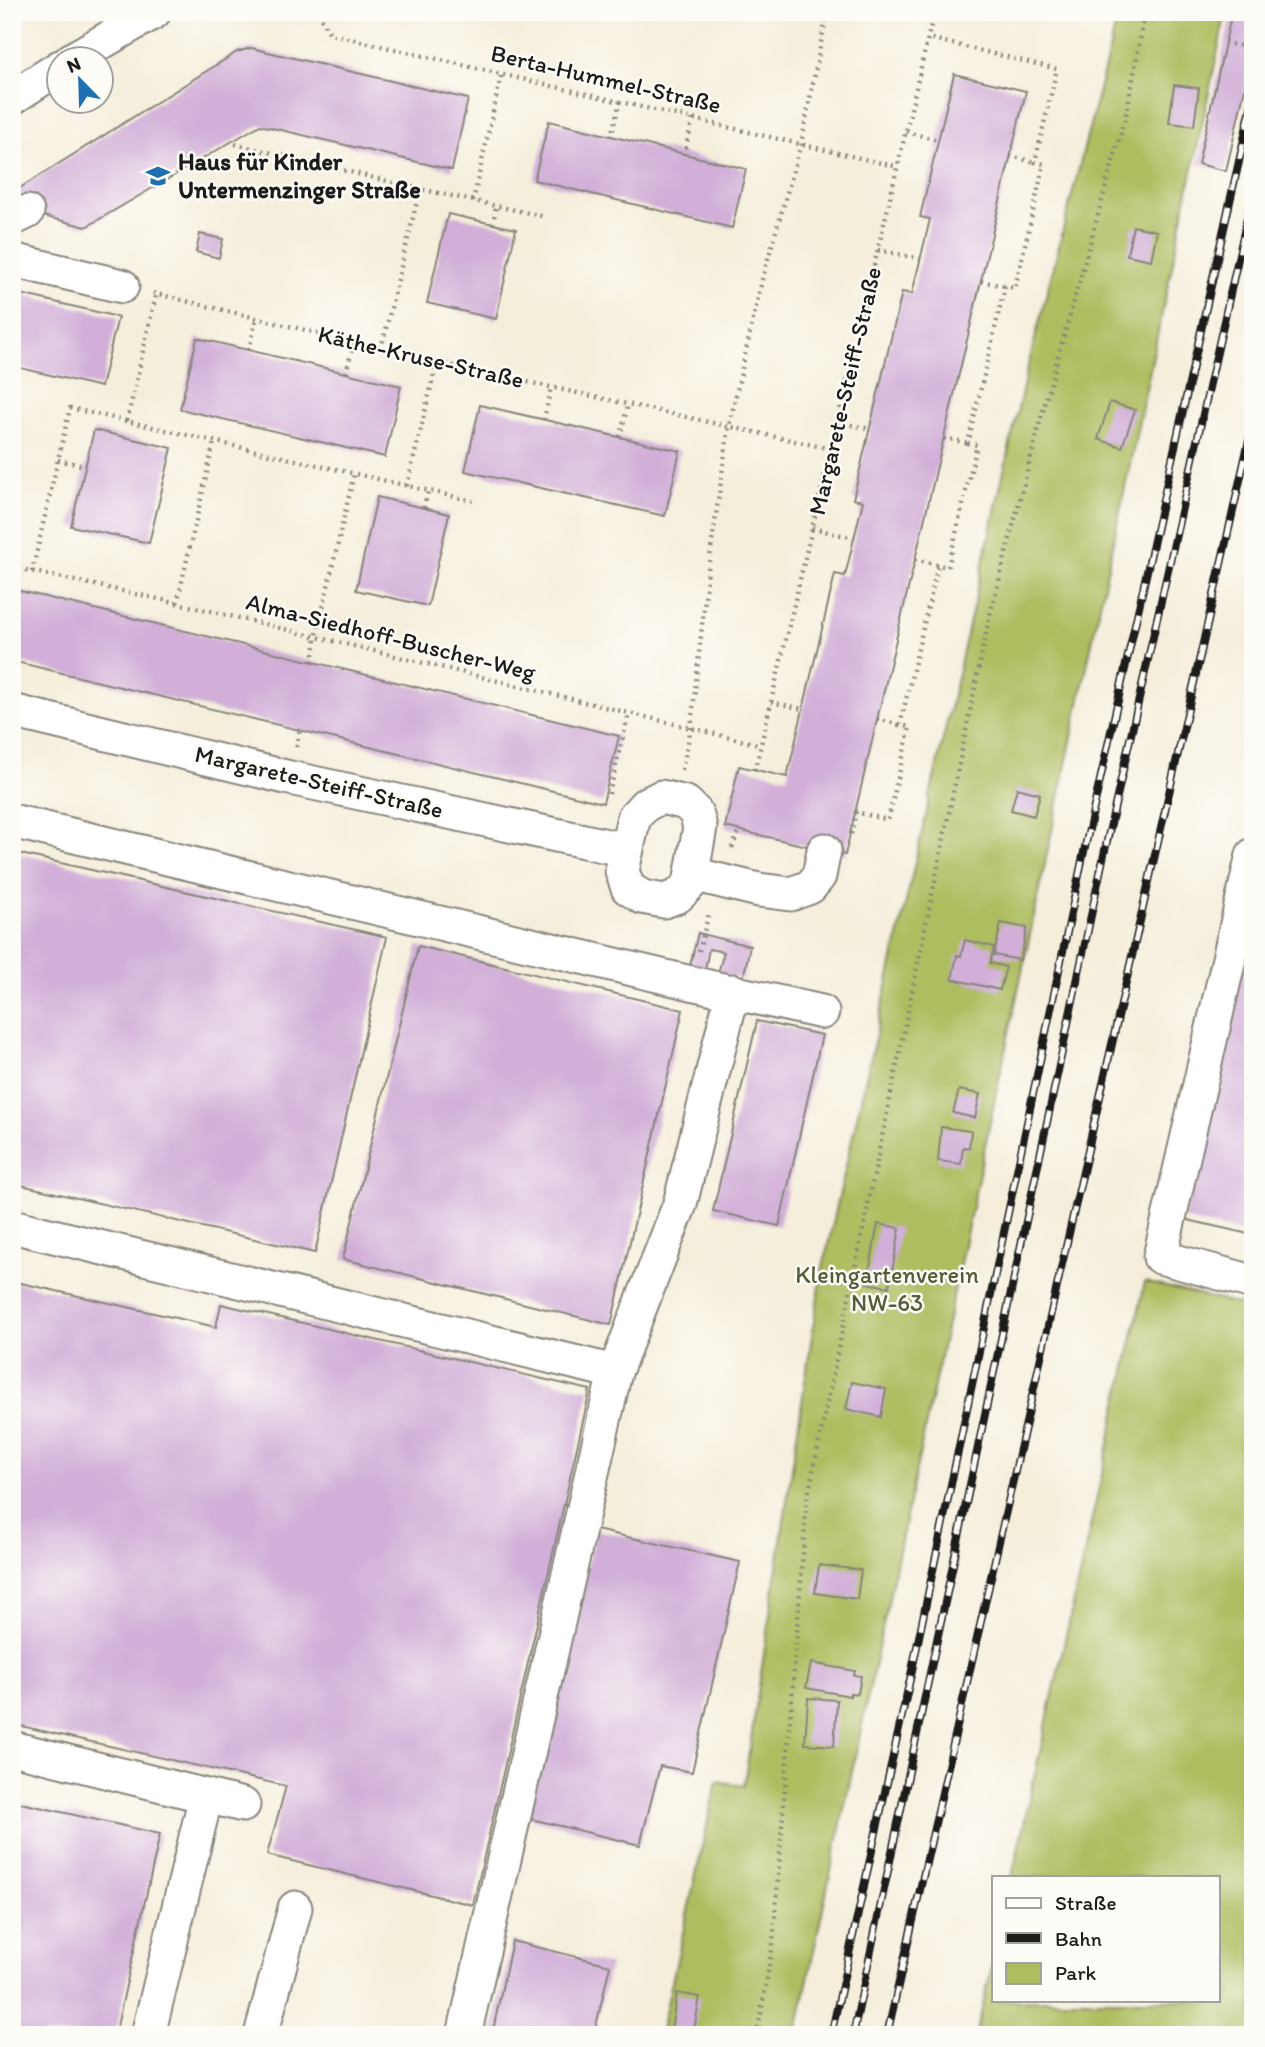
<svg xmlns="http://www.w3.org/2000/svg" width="1265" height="2047" viewBox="0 0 1265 2047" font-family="Itim,sans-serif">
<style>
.green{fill:#aebd60;stroke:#656c3e;stroke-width:2}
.building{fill:#d1afd8}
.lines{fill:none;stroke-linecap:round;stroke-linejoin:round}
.minor-casing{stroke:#88857c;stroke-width:37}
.path{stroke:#88857c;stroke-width:4.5;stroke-dasharray:2 5;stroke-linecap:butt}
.minor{stroke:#fff;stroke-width:33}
.rail-casing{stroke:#1c1c1c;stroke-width:8}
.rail{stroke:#fdfcf7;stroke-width:5;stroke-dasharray:16;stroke-linecap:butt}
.labels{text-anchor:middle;stroke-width:5;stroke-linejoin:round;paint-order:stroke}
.street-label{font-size:24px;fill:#1c1c1c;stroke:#fdfcf7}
.poi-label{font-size:24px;font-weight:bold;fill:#1c1c1c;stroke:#fdfcf7;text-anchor:start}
.park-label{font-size:24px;fill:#565c37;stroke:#fdfcf7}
</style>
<rect width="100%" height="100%" fill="#fdfcf7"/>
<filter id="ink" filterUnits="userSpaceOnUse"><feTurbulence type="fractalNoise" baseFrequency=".0143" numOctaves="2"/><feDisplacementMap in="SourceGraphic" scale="14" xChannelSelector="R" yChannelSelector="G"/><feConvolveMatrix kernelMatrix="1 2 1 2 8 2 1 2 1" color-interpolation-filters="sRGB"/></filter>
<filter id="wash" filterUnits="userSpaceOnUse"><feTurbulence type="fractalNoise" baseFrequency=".00686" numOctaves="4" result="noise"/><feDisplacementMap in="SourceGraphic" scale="28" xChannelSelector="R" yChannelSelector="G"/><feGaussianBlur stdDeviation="1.57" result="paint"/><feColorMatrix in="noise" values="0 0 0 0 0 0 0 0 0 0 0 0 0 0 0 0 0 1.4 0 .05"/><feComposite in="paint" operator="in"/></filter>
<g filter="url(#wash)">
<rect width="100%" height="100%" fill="#f5eedb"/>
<!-- green -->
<g class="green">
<polygon points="1119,12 1226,12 796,2035 660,2035 717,1781 744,1786 821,1276 1026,374"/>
<polygon points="1145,1282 1253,1308 1253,2035 976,2035 994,1957 994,2000 1218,2000 1218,1877 1012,1877"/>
</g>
<g id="blocks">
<!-- building -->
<g class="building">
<polygon points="1232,12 1253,12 1253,53 1226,171 1198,164"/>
<polygon points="251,48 468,99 452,170 260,125 86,227 12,208 12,193 237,52"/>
<polygon points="954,74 1026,91 845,855 725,827 739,766 787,777 835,574 845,576 863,501 853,499 902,292 912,294 930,219 920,217"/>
<polygon points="1174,85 1199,88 1194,126 1169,123"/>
<polygon points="549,121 746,169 732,228 534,180"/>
<polygon points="448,214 516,229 496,319 427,303"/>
<polygon points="1133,226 1157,231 1151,260 1127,255"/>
<polygon points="200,234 223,239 219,258 196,252"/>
<polygon points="12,292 118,317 101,387 12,366"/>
<polygon points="197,338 401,386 385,457 180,409"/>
<polygon points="1110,402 1135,410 1122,447 1098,439"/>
<polygon points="480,405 680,451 665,516 465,471"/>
<polygon points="94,430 172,448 149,543 71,526"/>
<polygon points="377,497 449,514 428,606 356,590"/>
<polygon points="12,589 619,736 603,803 12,661"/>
<polygon points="1017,788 1040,794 1034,816 1011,810"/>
<polygon points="12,852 387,937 315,1253 12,1183"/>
<polygon points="1253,922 1253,1235 1183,1219"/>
<polygon points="1001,923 1027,928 1020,960 994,955"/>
<polygon points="698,933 750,946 743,979 718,973 724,952 709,949 705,969 690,966"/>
<polygon points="965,940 994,947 990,963 1006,967 1000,990 952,979 957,955 961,956"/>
<polygon points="418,946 683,1010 611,1325 343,1259"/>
<polygon points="757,1021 822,1035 779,1226 713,1211"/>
<polygon points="959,1090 980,1094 975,1118 953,1113"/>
<polygon points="941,1127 971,1131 969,1148 963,1147 961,1164 938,1161"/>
<polygon points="878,1224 900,1228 889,1287 867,1283"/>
<polygon points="12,1281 216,1327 221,1304 590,1390 473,1905 267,1855 286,1786 12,1724"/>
<polygon points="852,1382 886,1389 881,1417 846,1409"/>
<polygon points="596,1530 740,1562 692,1772 660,1766 640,1845 527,1818"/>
<polygon points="819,1565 861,1570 857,1599 815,1593"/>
<polygon points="811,1663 855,1671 854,1675 861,1676 858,1694 850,1693 850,1696 806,1688"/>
<polygon points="808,1698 837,1700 834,1746 805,1744"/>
<polygon points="12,1801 160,1834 115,2035 12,2035"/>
<polygon points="512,1941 610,1965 594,2035 492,2035"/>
<polygon points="677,1993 700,1997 693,2035 666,2035 667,2028 671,2029"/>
</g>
</g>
</g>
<g filter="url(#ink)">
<use href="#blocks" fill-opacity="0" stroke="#88857c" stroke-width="2"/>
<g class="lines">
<!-- minor casing -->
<g class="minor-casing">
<g id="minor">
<polyline points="71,60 154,12"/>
<polyline points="12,98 60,67"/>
<polyline points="12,219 27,212"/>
<polyline points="12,260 122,286"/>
<polyline points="12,711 290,778 626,850"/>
<polygon points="661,797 686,803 696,813 700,827 690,884 678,896 664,901 642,897 628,888 622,871 634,817 645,805"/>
<polyline points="12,821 691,983 822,1012"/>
<polyline points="1253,855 1160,1257 1253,1282"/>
<polyline points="692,874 759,890 791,894 810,887 819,876 824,850"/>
<polyline points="12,1226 615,1372"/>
<polyline points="12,1748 243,1805"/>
<polyline points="148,2035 206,1796"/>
<polyline points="261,2035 295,1908"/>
<polyline points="464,2035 615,1372 680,1204 733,991"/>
</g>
</g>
<!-- path -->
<g class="path">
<polyline points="318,12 330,34 898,167"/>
<polyline points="1224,43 1253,48"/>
<polyline points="906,132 938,140"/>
<polyline points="611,137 620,101"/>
<polyline points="235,144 420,189"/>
<polyline points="684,155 693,118"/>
<polyline points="1010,156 1035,162"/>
<polyline points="473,201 502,72"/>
<polyline points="493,224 496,206"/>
<polyline points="878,250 921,259"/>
<polyline points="981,281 1005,286"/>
<polyline points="153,293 437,362 831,449"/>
<polyline points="381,349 420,189 542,216"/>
<polyline points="249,350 256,319"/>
<polyline points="346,373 354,342"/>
<polyline points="544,420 551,387"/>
<polyline points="127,421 156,295"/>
<polyline points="837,422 870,429"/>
<polyline points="620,437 628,404"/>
<polyline points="944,438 968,443"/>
<polyline points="58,460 85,466"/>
<polyline points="407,486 437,362"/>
<polyline points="424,508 428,491"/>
<polyline points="812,528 854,538"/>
<polyline points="915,559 938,565"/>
<polyline points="12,567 177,603 761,745"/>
<polyline points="32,572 70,408 473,501"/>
<polyline points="177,603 214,442"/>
<polyline points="313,662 316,638 354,474"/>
<polyline points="771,702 803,709"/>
<polyline points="877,719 900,725"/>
<polyline points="296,747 300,730"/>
<polyline points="682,770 691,728 708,570 729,426 762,280 801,144 827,12"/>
<polyline points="755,770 934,12"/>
<polyline points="609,794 629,713"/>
<polyline points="851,834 856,812 888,820 910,727 900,725 938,565 948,567 977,445 968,443 1005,286 1015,288 1044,164 1035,162 1057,69 928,38"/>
<polyline points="732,848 739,830"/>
<polyline points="699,951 709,913"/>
<polyline points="757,2035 773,1944 807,1500 989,619 1041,418 1127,111 1145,12"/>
</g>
<!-- minor -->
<use href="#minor" class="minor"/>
<!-- rail casing -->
<g class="rail-casing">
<g id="rail">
<polyline points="831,2035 911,1675 1083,856 1253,99"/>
<polyline points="853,2035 1103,859 1253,192"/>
<polyline points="887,2035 1253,423"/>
</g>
</g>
<!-- rail -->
<use href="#rail" class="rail"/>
</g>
</g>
<!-- icons -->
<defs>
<g id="school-bare" transform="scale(1.89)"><path d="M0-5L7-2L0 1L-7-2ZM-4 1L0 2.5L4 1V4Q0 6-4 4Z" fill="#1f6fb2" stroke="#fdfcf7" stroke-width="2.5" paint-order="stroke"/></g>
</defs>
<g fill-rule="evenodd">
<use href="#school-bare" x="158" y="176"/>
</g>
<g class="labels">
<!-- street labels -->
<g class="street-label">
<text transform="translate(606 79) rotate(13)" y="8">Berta-Hummel-Straße</text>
<text transform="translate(421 357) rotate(13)" y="8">Käthe-Kruse-Straße</text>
<text transform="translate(845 391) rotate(-77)" y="8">Margarete-Steiff-Straße</text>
<text transform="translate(391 637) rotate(14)" y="8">Alma-Siedhoff-Buscher-Weg</text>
<text transform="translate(319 782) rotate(13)" y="8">Margarete-Steiff-Straße</text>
</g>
<!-- poi labels -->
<g class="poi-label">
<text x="178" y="170">Haus für Kinder<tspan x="178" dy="28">Untermenzinger Straße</tspan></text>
</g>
<!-- park labels -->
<g class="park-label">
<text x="887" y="1283">Kleingartenverein<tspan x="887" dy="28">NW-63</tspan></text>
</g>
</g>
<!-- margin -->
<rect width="1265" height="2047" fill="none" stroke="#fdfcf7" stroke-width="42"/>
<!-- legend -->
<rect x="992" y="1876" width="228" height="126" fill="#fdfcf7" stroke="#a3a29f" stroke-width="2"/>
<rect x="1006" y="1898" width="35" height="10" fill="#ffffff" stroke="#a3a29f" stroke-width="2"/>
<text x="1055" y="1910" font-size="21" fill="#1c1c1c">Straße</text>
<rect x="1006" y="1933" width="35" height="10" fill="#1c1c1c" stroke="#a3a29f" stroke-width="2"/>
<text x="1055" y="1946" font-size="21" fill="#1c1c1c">Bahn</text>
<rect x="1006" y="1963" width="35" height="21" fill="#aebd60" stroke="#a3a29f" stroke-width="2"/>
<text x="1055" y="1980" font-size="21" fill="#1c1c1c">Park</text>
<!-- north arrow -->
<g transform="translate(80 80) rotate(337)"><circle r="33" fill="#fdfcf7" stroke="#a3a29f" stroke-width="2"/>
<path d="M0-5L12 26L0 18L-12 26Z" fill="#1f6fb2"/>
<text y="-10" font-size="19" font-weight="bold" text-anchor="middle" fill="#1c1c1c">N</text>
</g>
</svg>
